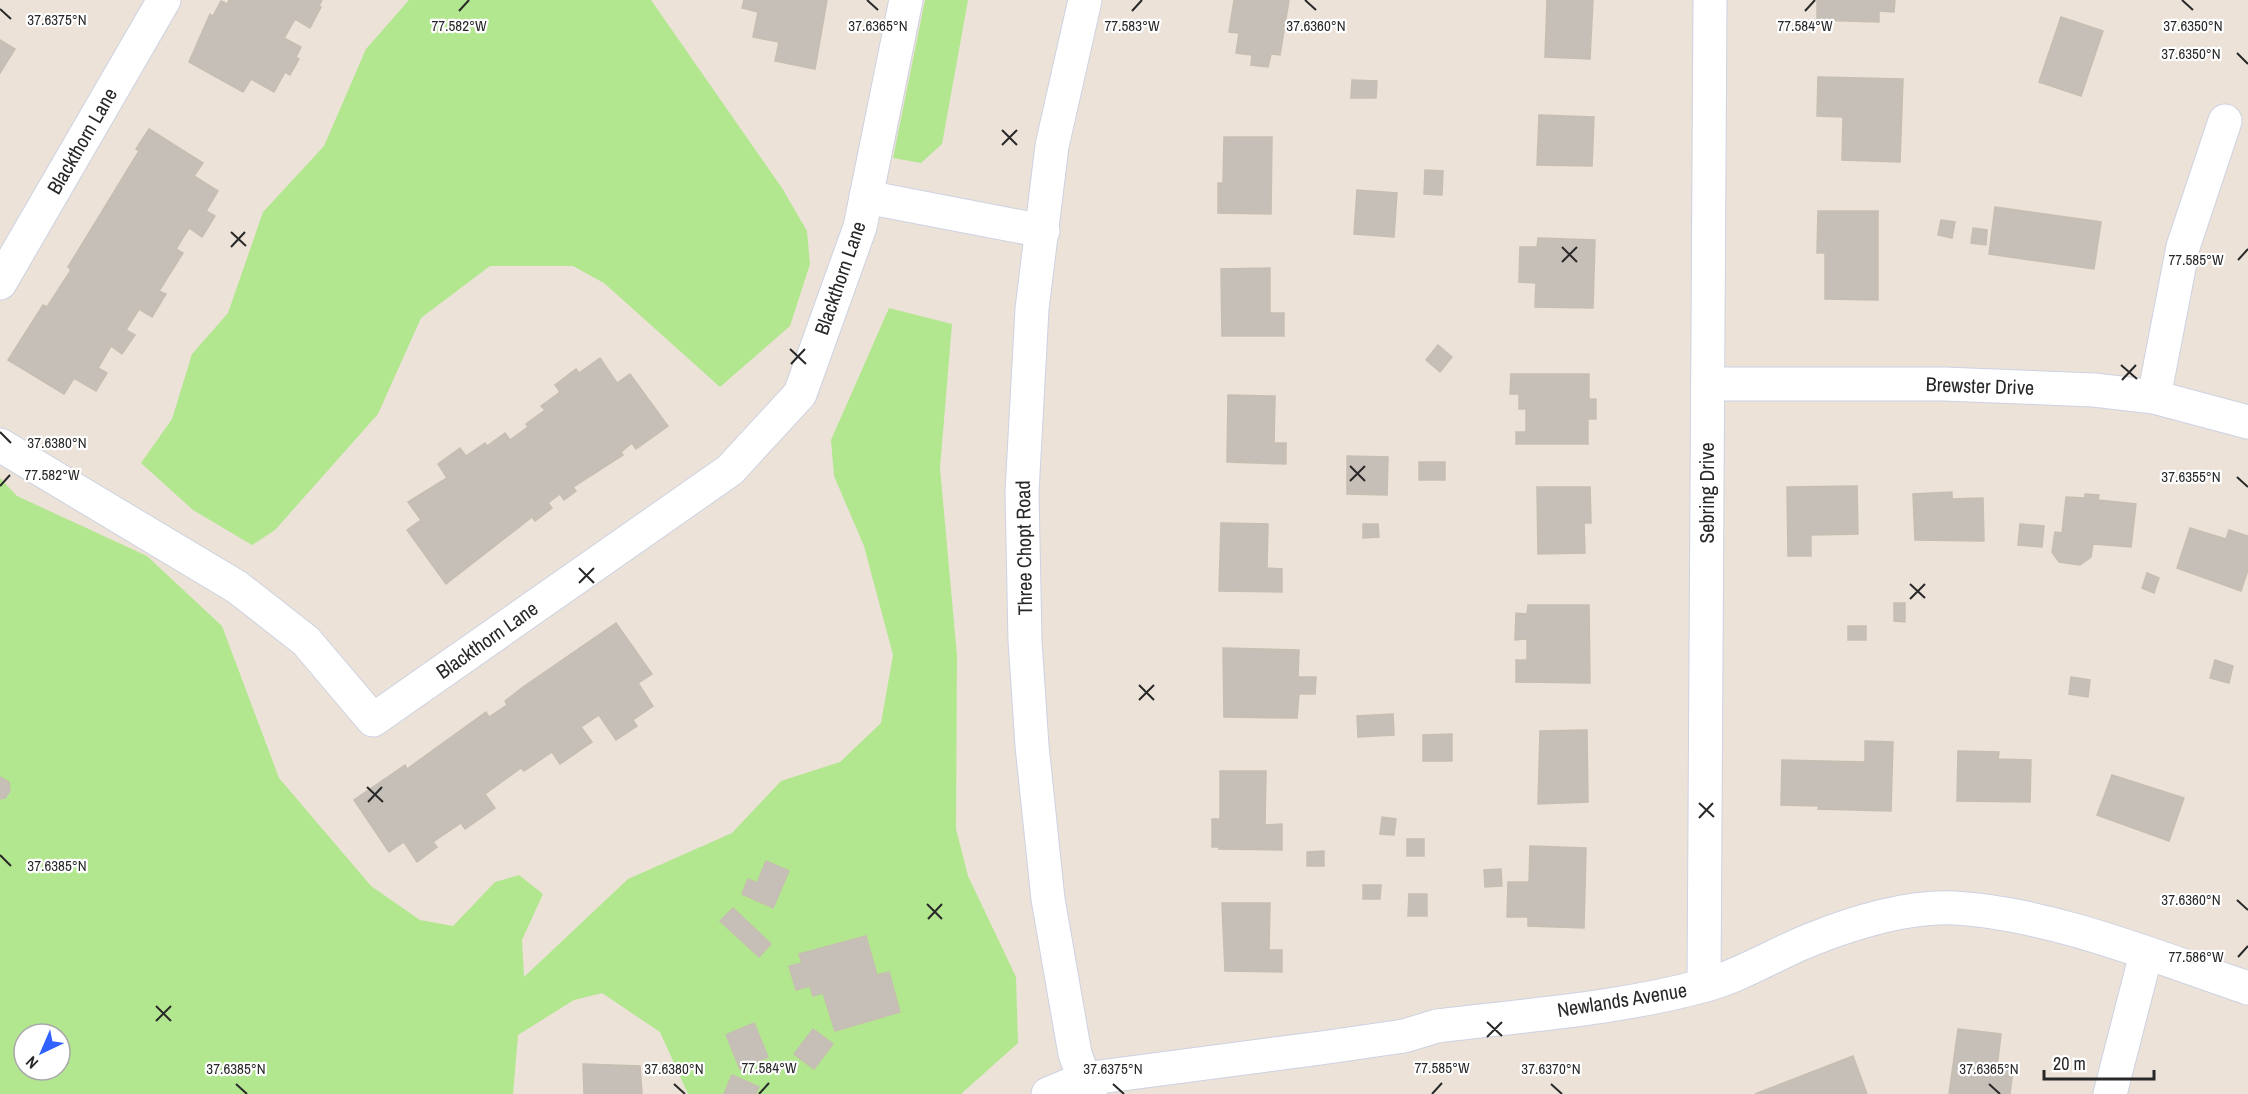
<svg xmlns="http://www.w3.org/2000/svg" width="2248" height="1094" viewBox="0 0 2248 1094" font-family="'Archivo Narrow',sans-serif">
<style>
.green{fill:#b2e78f;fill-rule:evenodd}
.building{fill:#c6bfb8;stroke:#c7beb2;stroke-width:1.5}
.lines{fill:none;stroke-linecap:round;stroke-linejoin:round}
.street-casing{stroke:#cdd2e2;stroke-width:35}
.secondary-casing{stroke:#cdd2e2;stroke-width:35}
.street{stroke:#fff;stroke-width:33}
.secondary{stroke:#fff;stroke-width:33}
.ticks{fill:none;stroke:#282828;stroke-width:2}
.labels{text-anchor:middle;stroke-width:4.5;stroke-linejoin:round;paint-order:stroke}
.street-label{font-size:20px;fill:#282828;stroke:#fff}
.ticks-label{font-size:15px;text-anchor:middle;fill:#282828;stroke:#fff;stroke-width:4.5;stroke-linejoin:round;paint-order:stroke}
</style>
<rect width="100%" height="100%" fill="#ece2d8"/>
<!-- green -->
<g class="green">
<polygon points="409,0 651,0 782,188 807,231 810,264 790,326 720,387 604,283 573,266 490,266 421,318 378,414 275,530 252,545 193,510 141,463 172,419 192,354 228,313 263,212 324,146 366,49"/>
<polygon points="925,0 968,0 942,144 921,163 893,158"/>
<path d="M889,308L952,324L940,468L957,656L956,829L968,876L1016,977L1018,1043L961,1094H688L660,1032L602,993L574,1000L518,1035L513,1094H0V478L17,496L147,556L222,626L279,778L371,886L420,920L453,926L495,882L519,875L543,894L522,940L524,977L628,879L732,833L781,781L840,762L881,723L893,655L864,546L834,476L831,440ZM24,1034H60V1070H24Z"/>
</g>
<!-- building -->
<g class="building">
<polygon points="229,0 322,0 319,6 321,7 310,28 295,19 284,38 301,47 296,57 299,59 290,75 285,72 274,92 251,79 243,92 189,62 210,14 213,16 221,1 227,4"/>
<polygon points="744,0 827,0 815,69 775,61 779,42 753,37 758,12 742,8"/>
<polygon points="1234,0 1289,0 1280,55 1271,54 1268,67 1251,65 1252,55 1236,53 1239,33 1229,32"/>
<polygon points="1547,0 1593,0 1590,59 1545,57"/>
<polygon points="1817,0 1895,0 1894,12 1879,11 1879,22 1817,20"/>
<polygon points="2061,17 2103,31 2081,96 2039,82"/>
<polygon points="0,40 15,49 0,73"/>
<polygon points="1818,77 1903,79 1900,162 1842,160 1843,117 1817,116"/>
<polygon points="1352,80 1377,81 1376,98 1351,98"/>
<polygon points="1539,115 1594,117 1592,166 1537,165"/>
<polygon points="149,129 203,163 194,176 218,191 206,211 215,216 202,237 189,228 176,249 183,253 159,291 166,294 152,317 139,309 126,330 135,335 122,354 111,346 98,368 107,373 96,391 74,378 64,394 8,360 43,305 47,307 71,270 68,267 139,151 136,149"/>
<polygon points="1224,137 1272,137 1271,214 1218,213 1218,183 1223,183"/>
<polygon points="1425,170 1443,171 1442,195 1424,194"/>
<polygon points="1357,190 1397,193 1394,237 1354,234"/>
<polygon points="1995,207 2101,222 2094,269 1989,254"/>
<polygon points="1818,211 1878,211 1878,300 1825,299 1825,253 1817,253"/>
<polygon points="1941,220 1955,222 1952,238 1938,235"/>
<polygon points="1973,228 1987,230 1986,245 1971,243"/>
<polygon points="1538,238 1595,240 1593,308 1535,307 1536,283 1519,282 1520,247 1537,247"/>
<polygon points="1270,268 1270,313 1284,313 1284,336 1222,336 1221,269"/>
<polygon points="1438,345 1452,357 1440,372 1426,360"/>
<polygon points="600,358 617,383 630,374 668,426 636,449 632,443 621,452 623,455 573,487 576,491 564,500 560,494 548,503 552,508 535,521 532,517 446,584 407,530 421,520 408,502 447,478 438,464 460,448 466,456 485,443 487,446 505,433 510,440 528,427 526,424 545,410 541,406 560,392 555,385 576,369 579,373"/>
<polygon points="1511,374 1589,374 1589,399 1596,399 1596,419 1588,419 1588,444 1516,444 1516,432 1526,432 1526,409 1519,409 1519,394 1510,394"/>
<polygon points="1228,395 1275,396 1274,443 1286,443 1286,464 1227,462"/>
<polygon points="1347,456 1388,457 1387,495 1347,494"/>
<rect x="1419" y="462" width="26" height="18"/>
<polygon points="1857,486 1858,534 1811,535 1811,556 1788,556 1787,487"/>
<polygon points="1537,487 1590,487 1591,523 1584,523 1585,553 1538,554"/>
<polygon points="1952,492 1952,499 1983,498 1984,541 1915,540 1913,494"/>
<polygon points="2085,494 2099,495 2098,500 2136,504 2131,547 2093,544 2091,557 2080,565 2059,562 2052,552 2055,532 2062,533 2066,497 2085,498"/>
<polygon points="1221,523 1268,524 1267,568 1282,569 1282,592 1219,591"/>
<polygon points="1363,524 1378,524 1379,537 1363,538"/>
<polygon points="2020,524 2044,526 2042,547 2018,545"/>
<polygon points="2190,528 2226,539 2229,530 2248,536 2248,570 2241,591 2177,568"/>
<polygon points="2147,573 2159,578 2154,593 2142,588"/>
<polygon points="1894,603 1905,603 1905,622 1894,621"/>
<polygon points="1528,605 1589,605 1590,683 1516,682 1516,660 1527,660 1527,639 1515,640 1516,613 1527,614"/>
<polygon points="616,623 652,674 638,683 653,706 633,720 637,726 616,740 599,715 581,727 592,742 560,764 552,752 524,771 521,768 485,794 495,808 465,829 461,823 433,842 437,847 417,862 404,842 389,852 354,800 405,765 407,769 486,712 489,717 507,705 505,701 523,687"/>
<rect x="1848" y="626" width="18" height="14"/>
<polygon points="1223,648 1299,650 1298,677 1316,677 1315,694 1299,694 1297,718 1224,717"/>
<polygon points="2215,660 2233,666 2229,683 2210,678"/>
<polygon points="2071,677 2090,680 2088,697 2069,694"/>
<polygon points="1393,714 1394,735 1358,737 1357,716"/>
<polygon points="1587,730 1588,802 1538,804 1540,731"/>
<polygon points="1452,734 1452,761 1423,761 1423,735"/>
<polygon points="1865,741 1893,742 1891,811 1818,809 1819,806 1781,805 1782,760 1865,762"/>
<polygon points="1958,751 1999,752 1998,759 2031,760 2030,802 1957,801"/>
<polygon points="1220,771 1266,771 1265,825 1282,824 1282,850 1219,849 1219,847 1212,847 1212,819 1220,819"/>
<polygon points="2112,775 2184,798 2169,841 2097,815"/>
<polygon points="0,777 9,782 10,791 5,798 0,799"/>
<polygon points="1382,817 1396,819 1394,835 1380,834"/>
<rect x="1407" y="839" width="17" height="17"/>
<polygon points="1530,846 1586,848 1584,928 1528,926 1528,917 1507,917 1508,882 1529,882"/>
<polygon points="1324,851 1324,866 1307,866 1307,852"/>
<polygon points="766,861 789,871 773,908 742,894 748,879 757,883"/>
<polygon points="1501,869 1502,886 1485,887 1484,870"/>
<polygon points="1363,885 1381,885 1380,899 1363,899"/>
<polygon points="1409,894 1427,894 1427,916 1408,916"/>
<polygon points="1222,903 1270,903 1269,950 1282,950 1282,972 1225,971"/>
<polygon points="733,908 771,944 759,957 720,921"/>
<polygon points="866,936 877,975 889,972 900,1012 835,1031 823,993 813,996 810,986 796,990 789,966 802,963 799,954"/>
<polygon points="754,1023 768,1057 740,1069 726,1035"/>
<polygon points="813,1029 833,1044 814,1069 794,1054"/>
<polygon points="1958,1029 2001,1034 1997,1068 2013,1070 2010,1094 1949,1094"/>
<polygon points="1853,1056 1867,1094 1755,1094"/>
<polygon points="583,1064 640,1066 642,1094 584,1094"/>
<polygon points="732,1075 759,1087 756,1094 724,1094"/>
</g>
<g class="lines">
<!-- street casing -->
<g class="street-casing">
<g id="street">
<polyline points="866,197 1043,231"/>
<polyline points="0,283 164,0"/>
<polyline points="1708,384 1944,384 2094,390 2154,397 2248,422"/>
<polyline points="2154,397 2183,247 2225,121"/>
<polyline points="0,445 237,587 306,641 373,720 730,470 800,394 860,227 906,0"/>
<polyline points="1704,985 1710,0"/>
<path d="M1048,1094L1084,1079L1321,1048L1404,1036L1437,1026C1526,1015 1619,1009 1706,985C1742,975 1775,954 1810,940C1855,922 1906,906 1955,908C2049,913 2159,958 2248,988"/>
<polyline points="2110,1094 2146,954"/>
</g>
</g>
<!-- secondary casing -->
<g class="secondary-casing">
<polyline id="secondary" points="1085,0 1052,146 1032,309 1022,492 1025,641 1032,746 1048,899 1075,1054 1090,1094"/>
</g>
<!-- street -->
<use href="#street" class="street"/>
<!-- secondary -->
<use href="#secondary" class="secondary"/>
</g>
<!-- ticks -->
<path class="ticks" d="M867,0L878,10M1305,0L1316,10M2182,0L2193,10M0,9L11,19M459,11L469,0M1132,11L1142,0M1805,11L1815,0M2237,53L2248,64M1002,130L1017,145M1002,145L1017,130M231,232L246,246M231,247L245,232M1562,247L1577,262M2238,260L2248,249M1562,262L1577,247M790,349L806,364M791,364L805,349M2121,365L2137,379M2122,380L2136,365M0,432L11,443M1350,466L1365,481M2237,477L2248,487M1350,481L1365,466M0,486L10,475M579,568L594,583M579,583L594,568M1910,584L1925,598M1910,599L1925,584M1139,685L1154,700M1139,700L1154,685M367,787L383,802M368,802L382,787M1699,803L1714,817M1699,818L1713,803M0,855L11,866M2237,900L2248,910M927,904L942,919M928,919L942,904M2238,957L2248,946M156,1006L171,1021M156,1021L171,1006M1487,1022L1502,1036M1487,1037L1502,1022M236,1084L247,1094M674,1084L685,1094M1113,1084L1124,1094M1551,1084L1562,1094M1989,1084L2000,1094M759,1094L769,1083M1432,1094L1442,1083"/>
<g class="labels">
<!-- street labels -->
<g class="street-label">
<text transform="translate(82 141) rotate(-60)" y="7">Blackthorn Lane</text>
<text transform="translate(840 278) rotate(-71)" y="7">Blackthorn Lane</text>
<text transform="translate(1980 386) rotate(2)" y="7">Brewster Drive</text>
<text transform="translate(1707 493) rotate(-90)" y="7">Sebring Drive</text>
<text transform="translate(1024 548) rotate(-91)" y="7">Three Chopt Road</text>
<text transform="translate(487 640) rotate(-35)" y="7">Blackthorn Lane</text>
<text transform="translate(1622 1000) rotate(-9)" y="7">Newlands Avenue</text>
</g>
</g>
<g class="ticks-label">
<text x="57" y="25">37.6375°N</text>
<text x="2193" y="31">37.6350°N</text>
<text x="878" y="31">37.6365°N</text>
<text x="1316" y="31">37.6360°N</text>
<text x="459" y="31">77.582°W</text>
<text x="1132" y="31">77.583°W</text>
<text x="1805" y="31">77.584°W</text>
<text x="2191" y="59">37.6350°N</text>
<text x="2196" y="265">77.585°W</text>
<text x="57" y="448">37.6380°N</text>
<text x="52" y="480">77.582°W</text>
<text x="2191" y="482">37.6355°N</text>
<text x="57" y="871">37.6385°N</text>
<text x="2191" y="905">37.6360°N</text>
<text x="2196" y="962">77.586°W</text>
<text x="769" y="1073">77.584°W</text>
<text x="1442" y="1073">77.585°W</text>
<text x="236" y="1074">37.6385°N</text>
<text x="674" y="1074">37.6380°N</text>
<text x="1113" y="1074">37.6375°N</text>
<text x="1551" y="1074">37.6370°N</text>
<text x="1989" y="1074">37.6365°N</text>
</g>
<!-- north arrow -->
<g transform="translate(42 1052) rotate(224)"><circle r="28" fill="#ffffff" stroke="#a9a9a9" stroke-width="1.5"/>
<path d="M0-4.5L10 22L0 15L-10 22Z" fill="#3162ff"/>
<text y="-9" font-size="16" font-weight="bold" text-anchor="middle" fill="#282828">N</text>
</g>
<!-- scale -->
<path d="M2044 1070v9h110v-9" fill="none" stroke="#282828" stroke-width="3"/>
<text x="2053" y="1070" font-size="18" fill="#282828" stroke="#ffffff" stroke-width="4.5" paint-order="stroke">20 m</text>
</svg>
